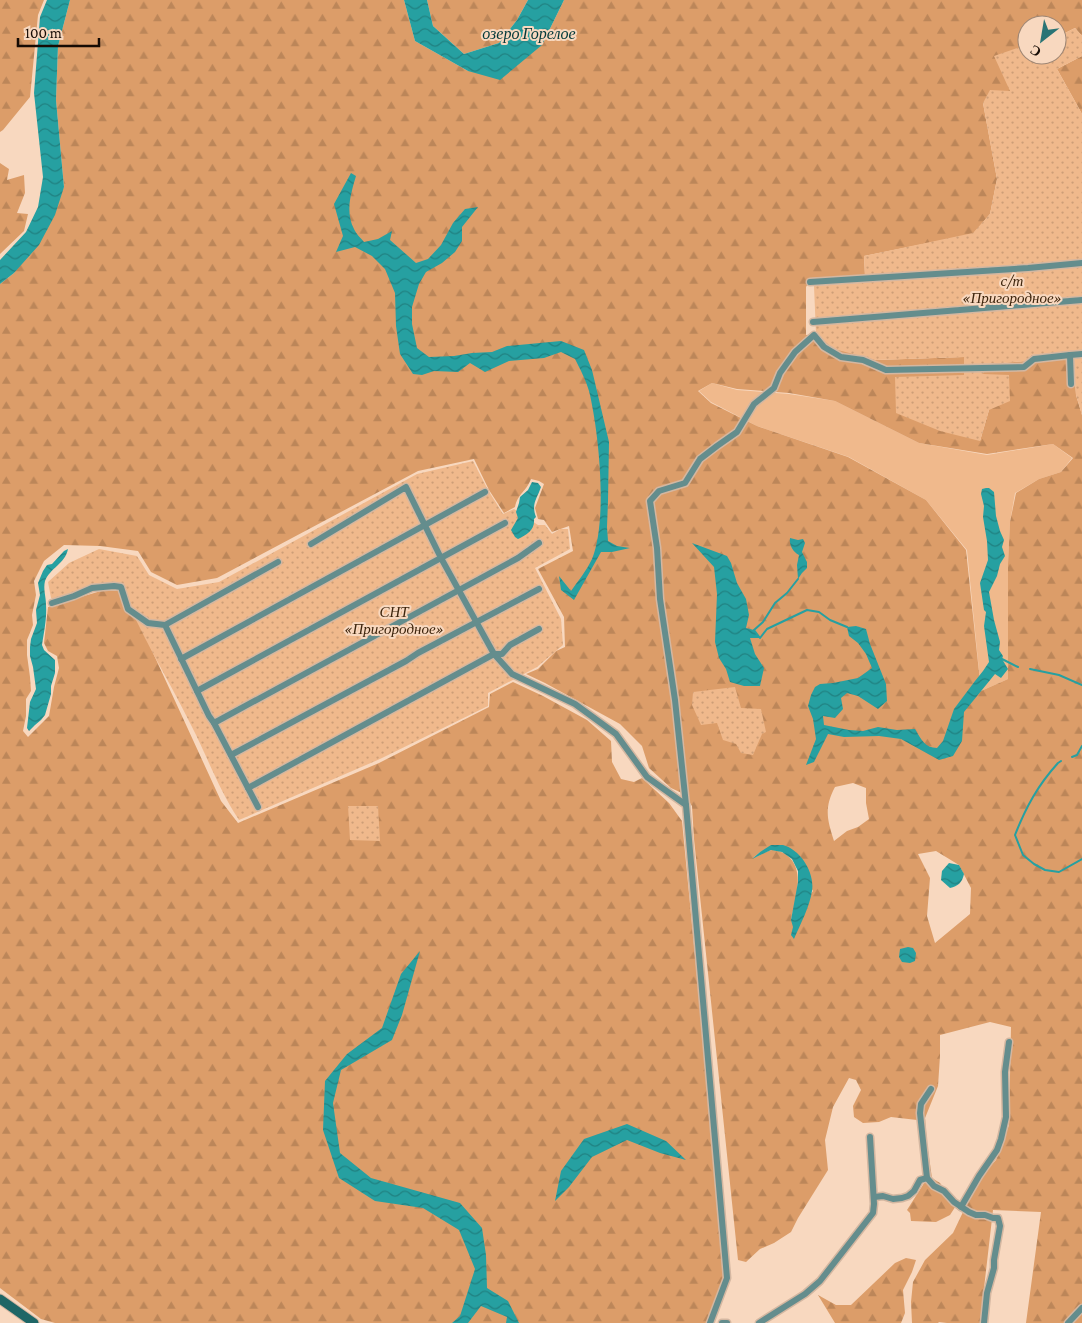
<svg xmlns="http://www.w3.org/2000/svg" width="1082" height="1323" viewBox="0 0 1082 1323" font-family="'Crimson Pro',serif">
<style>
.grass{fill:#f0b98c}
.forest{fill:url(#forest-firs);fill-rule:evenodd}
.park{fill:url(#park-dots)}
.water{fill:url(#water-waves)}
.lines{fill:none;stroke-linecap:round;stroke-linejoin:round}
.stream{stroke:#26a0a1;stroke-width:2}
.street-casing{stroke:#d4b7a1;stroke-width:9}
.secondary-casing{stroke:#d4b7a1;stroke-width:11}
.street{stroke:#648d8d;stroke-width:6}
.secondary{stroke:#1e6666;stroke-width:9}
.labels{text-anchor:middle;stroke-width:4;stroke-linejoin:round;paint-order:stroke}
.park-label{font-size:15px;font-style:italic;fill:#3d240c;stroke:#f8d8bf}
.water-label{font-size:16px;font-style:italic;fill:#003839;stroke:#f8d8bf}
</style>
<defs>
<pattern id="forest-firs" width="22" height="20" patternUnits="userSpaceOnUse" patternTransform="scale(1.25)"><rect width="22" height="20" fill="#dc9d69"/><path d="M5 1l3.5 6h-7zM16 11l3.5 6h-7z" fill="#bc8659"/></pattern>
<pattern id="park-dots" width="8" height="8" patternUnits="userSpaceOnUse" patternTransform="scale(1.25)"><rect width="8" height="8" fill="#f0b98c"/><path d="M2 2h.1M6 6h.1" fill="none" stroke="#cd9e77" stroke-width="1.8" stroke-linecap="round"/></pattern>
<pattern id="water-waves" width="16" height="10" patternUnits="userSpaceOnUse" patternTransform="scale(1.25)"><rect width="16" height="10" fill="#26a0a1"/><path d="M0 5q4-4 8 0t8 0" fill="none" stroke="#208181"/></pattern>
</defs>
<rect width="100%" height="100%" fill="#f8d8bf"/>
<!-- grass -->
<polygon class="grass" points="712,383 737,390 789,394 835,401 919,443 987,455 1053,444 1072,458 1061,472 1039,479 1015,493 1010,522 1008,564 1008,679 981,691 967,550 926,500 849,457 757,426 711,402 699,391"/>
<!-- forest -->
<g class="forest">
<polygon points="0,0 44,0 38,15 30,97 3,130 0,132"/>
<path d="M70,0H404L415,41L468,71L542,45L564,0H1082V36L1075,28L1057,37V25H1027V49L1020,47L1010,91L983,103L997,179L990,214L973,234L864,256L865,276L811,278L806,287V335L816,334L876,360L964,357L965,375L980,441L989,410L983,374L984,364L1027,361L1031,355L1073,352L1076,395L1082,415V1323H1026L1041,1212L993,1210L980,1323H947L939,1322L938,1323H912L911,1302L913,1282L925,1260L953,1233L963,1212V1201L983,1177L987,1170L996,1160L1009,1125L1011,1027L990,1022L940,1035V1056L938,1086L925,1118L927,1143L932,1178L940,1183L949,1196L959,1201L950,1215L936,1222L911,1221L910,1213L907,1210L926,1180L924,1151L917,1120L891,1117L879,1122L863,1123L854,1117L853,1106L861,1090L856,1080L849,1078L833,1107L825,1140L828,1170L798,1218L791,1232L774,1243L760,1249L746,1262L738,1260L694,839L692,806L684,794L671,788L649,768L642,746L620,724L545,683L526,674L538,669L556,651L565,647L564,617L538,569L573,551L569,526L552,532L544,520L538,519L535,508L544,484L539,481L531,479C526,492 518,493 515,507L504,513L489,490L474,459L418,471L217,578L177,585L151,572L138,551L100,546L64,545L44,561L34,581L36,595L32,615L33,625L27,640V655L30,677L31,691L26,699V716L23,731L28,737L49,716L54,687L59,668L57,656L48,651L44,643L48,607L104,590L120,591L140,622L148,642L221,801L238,823L379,763L489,707L490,694L513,682L543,696L587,720L611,741L612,762L621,779L634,782L642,778L669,803L682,821L726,1277L708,1323H55L41,1319L0,1288V284L14,273L64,187L56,100L58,46ZM712,383L737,389L789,393L835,401L919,443L987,454L1053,444L1073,458L1061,472L1039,479L1016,493L1010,522L1008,564V679L981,691L966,550L926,500L848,457L757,426L711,403L698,391ZM853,783L866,788V803L869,819L858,827L847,831L834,841C827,819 824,808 835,787ZM784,846L813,891L791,920C795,899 806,871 787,855C783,852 777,850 772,850C766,851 759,856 753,858L760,852ZM936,851L959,865L971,888L970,914L935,943L927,916L930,878L918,854Z"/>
<polygon points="427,0 528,0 517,20 499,43 464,54 433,26"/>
<polygon points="1082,56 1082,114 1057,69"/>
<polygon points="0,163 9,169 7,180 24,175 25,193 17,213 28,214 24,231 0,254"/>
<polygon points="906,1258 916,1260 912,1272 903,1290 905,1313 901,1323 835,1323 818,1295 836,1305 851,1305 895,1263"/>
</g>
<!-- park -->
<g class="park">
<polygon points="1075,28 1082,36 1082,56 1057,69 1082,114 1082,415 1076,395 1073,352 1031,355 1027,361 984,364 983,374 1009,375 1010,401 989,410 980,441 940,431 896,413 895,377 964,375 964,357 876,360 834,349 816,334 814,286 859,283 865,276 864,256 973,233 990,214 997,179 983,103 990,90 1010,91 994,56 1020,47 1027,49 1027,55 1057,55 1057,37"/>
<path d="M473,461L488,490L503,514L514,509L538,525H545L552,534L560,529H568L570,549L535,568L561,619L563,645L537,667L488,693V706L380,759L239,820C219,790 207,756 191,725C168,678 139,633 121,585L114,583L92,584L76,591L68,597L54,600L51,598L48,582L69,563L99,549L137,556L149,575L177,589L219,582L417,474Z"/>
<polygon points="735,687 741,708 761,709 766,732 762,734 753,755 741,753 736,744 723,740 717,723 701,725 692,705 693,692"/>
<polygon points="348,806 378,806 380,841 350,840"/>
</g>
<!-- water -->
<g class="water">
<polygon points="47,0 70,0 58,46 56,100 64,187 55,215 39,245 14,273 0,284 0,260 26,232 38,207 43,177 34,93 40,17"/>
<polygon points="404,0 427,0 433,26 464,54 499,43 517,20 528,0 564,0 542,45 500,80 468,71 415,41"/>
<path d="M351,173L356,176C351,193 345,212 354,229C356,234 361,238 364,242L378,239L392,231L390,240L416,263L428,259L441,245L453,223L465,209L478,207L462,227V241L455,252L442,263L426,272L419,284L412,307V324L417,348L429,357L454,356L472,353L492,352L507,346L561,341L584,350L592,370L609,442L608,501L607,527L608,541L617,546L630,548L612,552H601L574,600L561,590L559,576L571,591C578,581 587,570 592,559C608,520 599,432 589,391C586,380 580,369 575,359L561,352L544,358L509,361L485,372L470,363L458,372L434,371L422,375L413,374L400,354L396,326L395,293L385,269L372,256L355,247L336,252L343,236L334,204Z"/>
<path d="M532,482L538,483L541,487C537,499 531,504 536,517L534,519C535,530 527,535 518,539L515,537L511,530L518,518L516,512L519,503L520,497L528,490Z"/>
<path d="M986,488H989L994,492L996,516L1000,531L1004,540L1002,547L1005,556L1000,564L997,576L989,592L994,620L1000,642L999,650L1003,656L1002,659L1008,669L1001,678L995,674L964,712L962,741L953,756L939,760L901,739L879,736L844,737L828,734L814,762L806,765L816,739L813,719L808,706L811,695L815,687L820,684L833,683L858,678L872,668L866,654L858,643L849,636L847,627L856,626L866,629L870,644L886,684L887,701L878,709L858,696L847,693L841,698L843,709L835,718L823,716L824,725L849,730L863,731L878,727L897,730L915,729C921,739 925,748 937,748L943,741L954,709L975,681L983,671L989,662L984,626L986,612L984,610L980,583L988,560L987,541L983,517L984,506L981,494L982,489Z"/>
<path d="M790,538L798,540L803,539L805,543L802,552L807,562V568L802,573L798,579L797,565L799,555C793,552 789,545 790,538Z"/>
<polygon points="692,543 727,556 731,563 737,583 746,599 749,615 746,628 754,630 760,638 750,638 755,654 764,668 760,686 744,686 730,682 726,669 719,658 715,642 717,594 714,567"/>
<path d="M68,549C65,564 50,568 45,581C43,589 46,597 46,605C47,618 44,632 42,645L44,650L55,660V673L51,686V694L45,715L41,720L35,725L29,731L27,728L30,702L36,689L33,667L30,656V647L31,639L37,623L36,610L40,595L38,583L43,571L47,565L52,564L64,551Z"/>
<path d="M771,845C775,845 779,845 783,845C801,850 815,873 812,891C810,906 800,925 794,939L791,935L793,927L791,920L798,882V871L792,859L782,852L771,850L752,859L760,852Z"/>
<path d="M949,863L959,865L964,874C962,883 958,886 950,888L941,880L942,871Z"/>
<polygon points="908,947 913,948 916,953 915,961 910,963 902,962 899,957 900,949"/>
<polygon points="420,951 402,1015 392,1040 341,1070 333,1103 340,1153 371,1178 460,1203 482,1228 486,1255 487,1288 508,1301 519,1323 506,1323 507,1317 481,1306 468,1323 452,1323 460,1316 475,1269 459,1230 423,1208 375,1201 339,1178 323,1130 325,1081 347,1054 382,1028 401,974"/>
<polygon points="627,1124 666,1141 686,1160 660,1153 627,1140 592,1157 569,1187 555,1201 561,1171 584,1139"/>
</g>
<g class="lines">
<!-- stream -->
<g class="stream">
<polyline points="798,579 787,593 775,603 763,622 754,630 760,638 767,629 807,610 819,612 830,620 847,627"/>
<polyline points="1002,659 1018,667"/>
<polyline points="1030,669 1059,675 1082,685"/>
<polyline points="1072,757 1077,755 1082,746"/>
<path d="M1061,761L1058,763C1038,785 1026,807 1015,835L1023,855L1034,864L1045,870L1059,872L1082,859"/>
</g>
<!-- street casing -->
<g class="street-casing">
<g id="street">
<polyline points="810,282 1028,268 1082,263"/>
<polyline points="813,322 1082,300"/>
<polyline points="1070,355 1082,354"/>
<polyline points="311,544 406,487 441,558 494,654 512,674 575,704 616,734 647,777 686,805 727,1278 710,1323"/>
<polyline points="52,603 74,596 92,588 114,586 121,587 128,609 148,623 165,625 209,716 214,723 258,807"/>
<polyline points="165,625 278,562"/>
<polyline points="181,659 485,492"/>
<polyline points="197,691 505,523"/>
<polyline points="214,723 518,558 539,543"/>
<polyline points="231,755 406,661 418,653 539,589"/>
<polyline points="248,788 494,654 502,654 510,645 539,629"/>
<polyline points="686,805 675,700 660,599 657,548 650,501 659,491 685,483 700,459 717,446 737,432 754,404 774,388 780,373 795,352 814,335 824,347 841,357 863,360 886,370 1024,367 1034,359 1070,355 1071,384"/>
<polyline points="931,1089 921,1104 920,1113 927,1178 934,1186 944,1191 954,1202 969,1212 976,1215 985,1215 993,1218 998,1218 1000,1226 994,1260 994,1268 987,1293 984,1323"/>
<polyline points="874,1197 883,1196 893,1199 902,1198 908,1196 914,1191 920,1180 927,1178"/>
<polyline points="961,1207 979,1176 997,1150 1001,1139 1006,1117 1005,1072 1009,1042"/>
<polyline points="722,1323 727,1323"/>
<polyline points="759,1323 805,1294 820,1281 873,1213 874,1204 870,1137"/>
<polyline points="1068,1323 1082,1308"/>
</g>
</g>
<!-- secondary casing -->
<g class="secondary-casing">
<polyline id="secondary" points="0,1299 34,1323"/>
</g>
<!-- street -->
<use href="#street" class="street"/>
<!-- secondary -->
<use href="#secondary" class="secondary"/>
</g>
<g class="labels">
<!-- park labels -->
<g class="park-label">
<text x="1012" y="286">с/т<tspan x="1012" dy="17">«Пригородное»</tspan></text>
<text x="394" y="617">СНТ<tspan x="394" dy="17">«Пригородное»</tspan></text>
</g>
<!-- water labels -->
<g class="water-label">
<text x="529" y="39">озеро Горелое</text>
</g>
</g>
<!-- north arrow -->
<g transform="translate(1042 40) rotate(211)"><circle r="24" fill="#f8d8bf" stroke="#9e8674"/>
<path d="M0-4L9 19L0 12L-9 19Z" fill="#2a7475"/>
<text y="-8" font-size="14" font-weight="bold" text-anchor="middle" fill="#160b04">С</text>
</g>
<!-- scale -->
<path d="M18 38v8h81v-8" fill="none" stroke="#160b04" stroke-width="2.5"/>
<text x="25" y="38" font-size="15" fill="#160b04" stroke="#f8d8bf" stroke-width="4" paint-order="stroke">100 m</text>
</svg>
